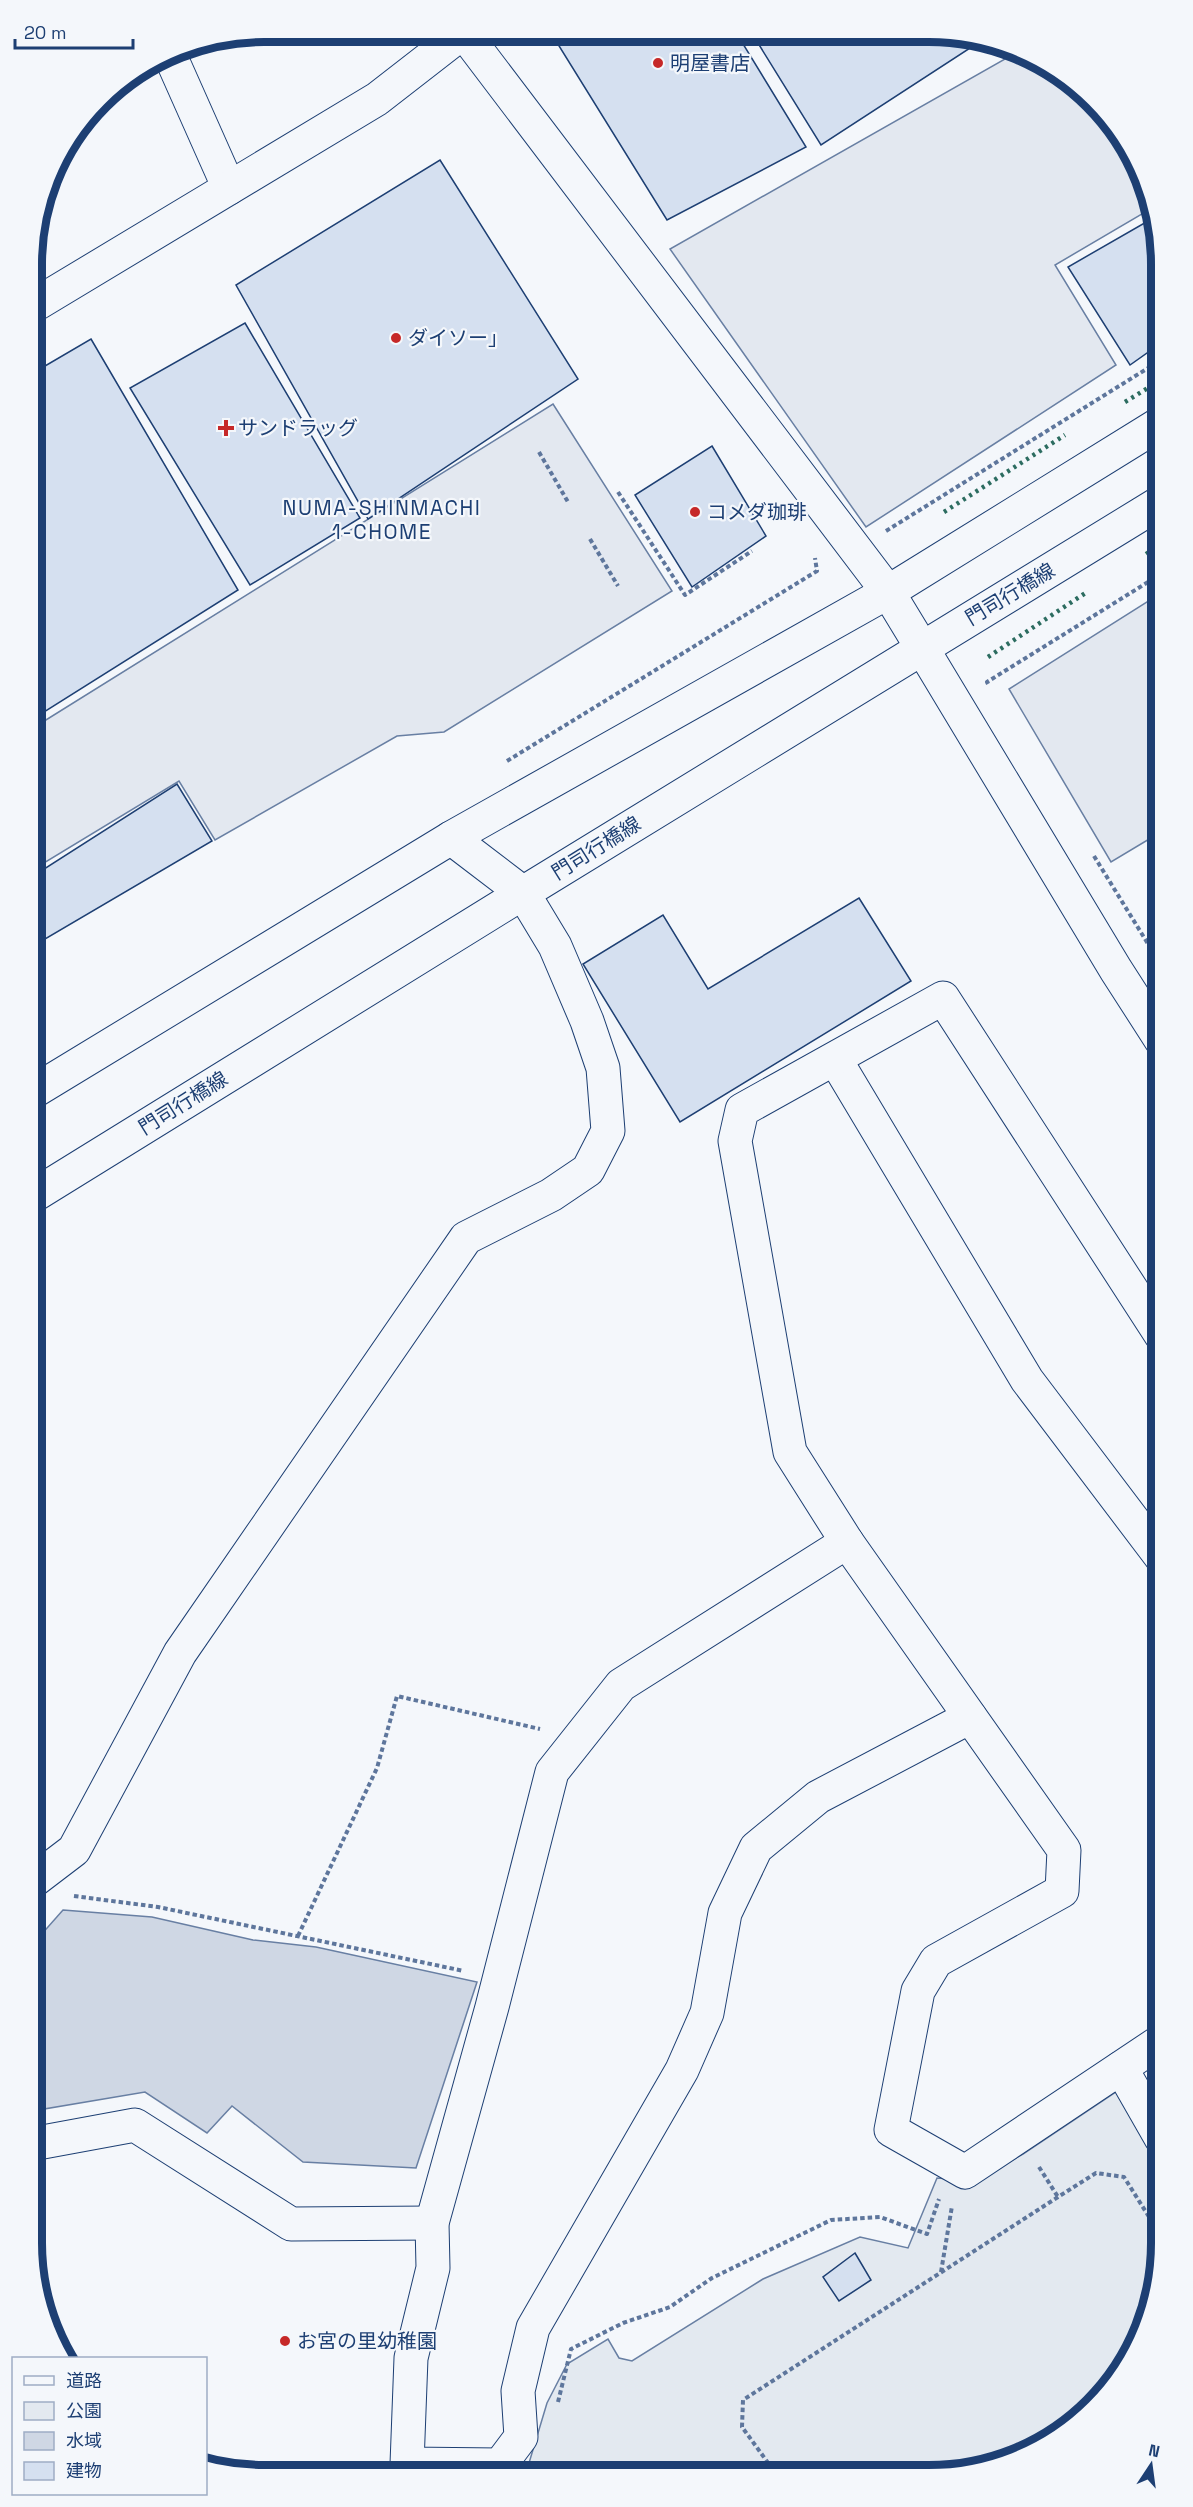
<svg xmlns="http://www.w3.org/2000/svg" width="1193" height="2507" viewBox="0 0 1193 2507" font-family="'Space Grotesk','Noto Sans JP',sans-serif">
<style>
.green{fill:#e3e9f0;stroke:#687fa3;stroke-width:1.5}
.parking{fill:#e3e8f0;stroke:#687fa3;stroke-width:1.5}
.water{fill:#cfd7e4;stroke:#687fa3;stroke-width:1.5}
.building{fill:#d5e0f0;stroke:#1d3f73;stroke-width:1.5}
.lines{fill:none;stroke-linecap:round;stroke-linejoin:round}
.minor-casing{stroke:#1d3f73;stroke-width:35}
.tertiary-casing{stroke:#1d3f73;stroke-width:35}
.primary-casing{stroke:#1d3f73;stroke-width:35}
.path{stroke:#5e769c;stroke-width:4;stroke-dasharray:4.5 3;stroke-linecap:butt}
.minor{stroke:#f4f7fb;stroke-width:33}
.tertiary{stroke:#f4f7fb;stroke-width:33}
.primary{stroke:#f4f7fb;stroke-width:33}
.hedge{stroke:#2c6c60;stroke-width:4.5;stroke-dasharray:3 4.5;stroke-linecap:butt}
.poi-dot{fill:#c62828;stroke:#f4f7fb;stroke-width:2}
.labels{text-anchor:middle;stroke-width:4.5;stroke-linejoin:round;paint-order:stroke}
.poi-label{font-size:20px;fill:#1d3f73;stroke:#f4f7fb;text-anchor:start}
.street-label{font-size:20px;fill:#1d3f73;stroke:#f4f7fb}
.neighbourhood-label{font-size:21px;letter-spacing:1.5px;fill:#1d3f73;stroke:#f4f7fb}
.rim{fill:none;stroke:#1d3f73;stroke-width:8}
</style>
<rect width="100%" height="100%" fill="#f4f7fb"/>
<!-- green -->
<polygon class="green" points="1119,2090 1161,2161 1161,2259 1144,2332 1104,2396 1058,2437 990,2467 929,2475 526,2473 547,2403 567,2364 608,2339 619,2358 632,2361 763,2279 860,2237 908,2248 937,2178 975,2181 1023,2154"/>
<!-- parking -->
<g class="parking">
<polygon points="1019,51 1032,55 1083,89 1123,135 1153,203 1154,207 1055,265 1116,365 866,527 670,249"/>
<polygon points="553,404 672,591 444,732 397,736 215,840 179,781 39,866 33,855 33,728"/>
<polygon points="1161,593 1161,832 1111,862 1009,689"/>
</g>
<!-- water -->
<polygon class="water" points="63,1910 152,1917 253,1940 316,1947 477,1982 416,2168 303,2162 232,2106 207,2133 145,2092 32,2111 32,1945"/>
<!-- building -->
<g class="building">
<polygon points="551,33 737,34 806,147 667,220"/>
<polygon points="753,35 974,36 984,39 821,145"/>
<polygon points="440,160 578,379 368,519 236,285"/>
<polygon points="1155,217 1162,264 1161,343 1130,365 1068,267"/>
<polygon points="245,323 360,518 250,585 130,388"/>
<polygon points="91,339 238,590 33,719 33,373"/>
<polygon points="712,446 766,536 692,587 635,495"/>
<polygon points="177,784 212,841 40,942 33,940 33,865 38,873"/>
<polygon points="859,898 911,981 680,1122 583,964 663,915 708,989"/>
<polygon points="855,2253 871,2280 839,2301 823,2277"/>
</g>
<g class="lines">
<!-- minor casing -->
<g class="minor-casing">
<g id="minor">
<polyline points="464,33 888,592 922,648"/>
<polyline points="169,53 229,188"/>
<polyline points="835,1059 1027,1380 1161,1557"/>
<polyline points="847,1542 621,1685 552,1772 492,2007 432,2223 433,2268 411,2358 407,2464 500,2465 521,2437 518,2391 533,2328 682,2070 707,2013 725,1913 756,1848 818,1797 970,1717"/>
<polyline points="32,1882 74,1850 180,1653 466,1238 551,1195 588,1170 608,1131 603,1068 587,1021 555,946 523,893 451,838"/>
<polyline points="1161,2041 965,2172 891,2130 918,1991 936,1961 1062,1891 1064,1850 847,1542 790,1452 735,1141 742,1110 943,998 1161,1335"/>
<polyline points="1121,2068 1161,2138"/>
<polyline points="32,2144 135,2125 291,2224 432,2223"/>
</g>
</g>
<!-- tertiary casing -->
<g class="tertiary-casing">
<g id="tertiary">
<polyline points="33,306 377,99 462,33"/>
<polyline points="922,648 1116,970 1161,1040"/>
</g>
</g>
<!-- primary casing -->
<g class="primary-casing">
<g id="primary">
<polyline points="33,1092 451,838 888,592 1161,423"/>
<polyline points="33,1196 523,893 1161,502"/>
</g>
</g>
<!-- path -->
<g class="path">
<polyline points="539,452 568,502"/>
<polyline points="618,492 685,595 752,551"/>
<polyline points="886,531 1161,360"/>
<polyline points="590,539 618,586"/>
<polyline points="988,684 987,682 1161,574"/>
<polyline points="507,761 817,571 815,558"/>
<polyline points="1094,856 1161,965"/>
<polyline points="74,1896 158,1907 464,1971"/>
<polyline points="298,1936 377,1768 397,1696 540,1729"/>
<polyline points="1039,2167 1058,2197"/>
<polyline points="941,2272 952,2206"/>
<polyline points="558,2402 571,2349 623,2323 670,2307 712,2278 831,2220 880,2217 927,2234 939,2199"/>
<polyline points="778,2475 774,2471 742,2427 743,2400 1058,2197 1096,2173 1124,2177 1161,2236"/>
</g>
<!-- minor -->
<use href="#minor" class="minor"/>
<!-- tertiary -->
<use href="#tertiary" class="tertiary"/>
<!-- primary -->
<use href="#primary" class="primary"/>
<!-- hedge -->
<g class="hedge">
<polyline points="1125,402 1161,380"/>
<polyline points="944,512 1065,435"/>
<polyline points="1146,554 1161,544"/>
<polyline points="988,657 1087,592"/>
</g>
</g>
<!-- markers -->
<g class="poi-dot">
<circle cx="658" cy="63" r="6"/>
<circle cx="396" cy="338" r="6"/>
<path d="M223 419h6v6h6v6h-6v6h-6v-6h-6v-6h6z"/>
<circle cx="695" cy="512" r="6"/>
<circle cx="285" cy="2341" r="6"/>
</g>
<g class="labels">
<!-- poi labels -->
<g class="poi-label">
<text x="670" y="70">明屋書店</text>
<text x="408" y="345">ダイソー」</text>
<text x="238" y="435">サンドラッグ</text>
<text x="707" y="519">コメダ珈琲</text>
<text x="297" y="2348">お宮の里幼稚園</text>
</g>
<!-- street labels -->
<g class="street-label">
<text transform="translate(1010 594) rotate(-31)" y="7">門司行橋線</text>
<text transform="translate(596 848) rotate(-32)" y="7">門司行橋線</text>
<text transform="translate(183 1103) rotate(-32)" y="7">門司行橋線</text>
</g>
<!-- neighbourhood labels -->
<g class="neighbourhood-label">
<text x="382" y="515">NUMA-SHINMACHI<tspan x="382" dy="24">1-CHOME</tspan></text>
</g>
</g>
<!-- crop -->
<path d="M0 0H1193V2507H0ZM264 42H929A222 222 0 0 1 1151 264V2243A222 222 0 0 1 929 2465H264A222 222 0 0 1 42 2243V264A222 222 0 0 1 264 42Z" fill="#f4f7fb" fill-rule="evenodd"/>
<path class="rim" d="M264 42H929A222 222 0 0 1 1151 264V2243A222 222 0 0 1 929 2465H264A222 222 0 0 1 42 2243V264A222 222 0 0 1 264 42Z"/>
<!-- legend -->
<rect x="12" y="2357" width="195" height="138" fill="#f4f7fb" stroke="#9eadc5" stroke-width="1.5"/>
<rect x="24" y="2376" width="30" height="9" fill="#f4f7fb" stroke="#9eadc5" stroke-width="1.5"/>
<text x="66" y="2387" font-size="18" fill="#1d3f73">道路</text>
<rect x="24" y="2402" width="30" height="18" fill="#e3e9f0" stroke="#9eadc5" stroke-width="1.5"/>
<text x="66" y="2417" font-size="18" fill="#1d3f73">公園</text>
<rect x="24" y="2432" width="30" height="18" fill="#cfd7e4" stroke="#9eadc5" stroke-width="1.5"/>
<text x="66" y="2447" font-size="18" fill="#1d3f73">水域</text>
<rect x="24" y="2462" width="30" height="18" fill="#d5e0f0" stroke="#9eadc5" stroke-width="1.5"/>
<text x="66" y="2477" font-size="18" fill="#1d3f73">建物</text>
<!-- north arrow -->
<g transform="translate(1151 2465) rotate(13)" stroke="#f4f7fb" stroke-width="4.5" paint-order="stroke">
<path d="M0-4.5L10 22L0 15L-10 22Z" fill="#1d3f73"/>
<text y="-9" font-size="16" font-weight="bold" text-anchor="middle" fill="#1d3f73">N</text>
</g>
<!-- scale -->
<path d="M15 39v9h118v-9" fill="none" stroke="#1d3f73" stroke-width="3"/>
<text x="24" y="39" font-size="18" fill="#1d3f73" stroke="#f4f7fb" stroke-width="4.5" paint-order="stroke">20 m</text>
</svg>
